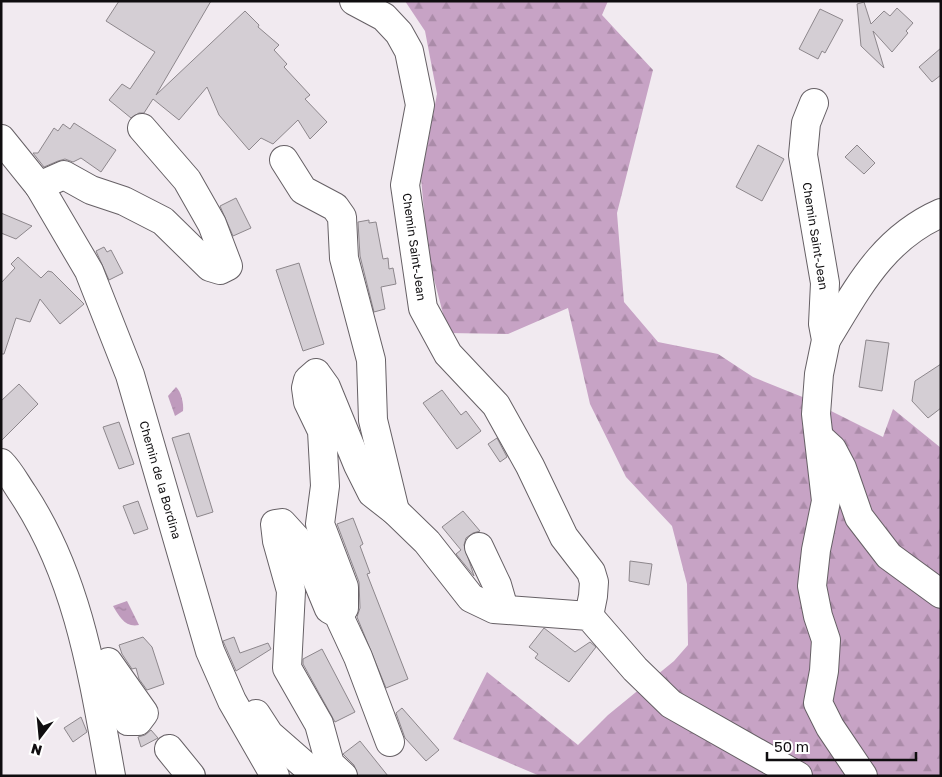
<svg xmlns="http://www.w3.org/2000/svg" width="942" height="777" viewBox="0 0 942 777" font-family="'Golos Text',sans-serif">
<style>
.forest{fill:url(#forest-firs)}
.water{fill:url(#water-ripples)}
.building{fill:#d4ced4;stroke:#8d878c}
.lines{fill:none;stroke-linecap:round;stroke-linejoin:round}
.minor-casing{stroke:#666065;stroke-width:30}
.minor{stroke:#fff;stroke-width:28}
.labels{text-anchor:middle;stroke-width:5;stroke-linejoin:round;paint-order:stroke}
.street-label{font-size:12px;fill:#0f0d0f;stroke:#fff}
</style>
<defs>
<pattern id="forest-firs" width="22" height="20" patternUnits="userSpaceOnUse" patternTransform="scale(1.25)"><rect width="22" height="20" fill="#c7a3c5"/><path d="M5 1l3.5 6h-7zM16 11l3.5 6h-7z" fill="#aa8ba8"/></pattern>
<pattern id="water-ripples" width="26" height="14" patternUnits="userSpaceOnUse" patternTransform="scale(1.25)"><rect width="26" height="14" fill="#bf9bbd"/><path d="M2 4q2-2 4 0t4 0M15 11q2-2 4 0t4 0" fill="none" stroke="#a384a1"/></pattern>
</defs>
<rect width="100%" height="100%" fill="#f1eaf0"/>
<!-- forest -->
<polygon class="forest" points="405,1 608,1 602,15 653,70 617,213 624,302 658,342 718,354 753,377 805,398 883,437 893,409 941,448 941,776 540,776 453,739 487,672 578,745 608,715 674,661 688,645 687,584 672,526 626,477 590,404 568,308 508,334 448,333 428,256 421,178 437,94 425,31"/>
<!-- water -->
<g class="water">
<path d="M176,387C181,391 184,404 183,411L175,416L168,396Z"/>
<path d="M127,601L139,625C125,628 119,616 113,606Z"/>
</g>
<!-- building -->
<g class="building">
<polygon points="119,1 211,1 156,95 245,11 259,25 258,27 279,45 274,50 287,64 284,67 310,95 305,99 327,122 310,139 298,120 273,144 261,138 249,150 219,115 207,87 179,120 153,99 144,113 139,113 131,118 109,100 122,84 130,89 155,52 106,21"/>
<polygon points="864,2 871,24 884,11 890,16 897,8 913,23 906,31 908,33 892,52 873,31 884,68 861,46 857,4"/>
<polygon points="820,9 843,20 825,53 822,51 818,59 799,49"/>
<polygon points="941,48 941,75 932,82 919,67"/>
<polygon points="74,123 116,150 101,172 81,158 73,162 65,159 58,161 44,167 33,153 38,153 54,128 58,131 63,124 70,129"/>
<polygon points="758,145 784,159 762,201 736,187"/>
<polygon points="857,145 875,163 864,174 845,157"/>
<polygon points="236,198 251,228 233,236 220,206"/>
<polygon points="1,213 32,226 16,239 1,233"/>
<polygon points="369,220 369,223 376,222 383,259 388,258 389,269 393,268 396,284 381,287 385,309 374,312 360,256 358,222"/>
<polygon points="104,247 107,252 111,250 123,273 109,280 96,251"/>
<polygon points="18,257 41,278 48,271 52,272 84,304 60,324 40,299 30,322 16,318 4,354 1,354 1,283 15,268 11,264"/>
<polygon points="299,263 324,344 303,351 276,270"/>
<polygon points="866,340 889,343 882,391 859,387"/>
<polygon points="941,364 941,408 928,418 912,401 915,381"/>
<polygon points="19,384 38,404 1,441 1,401"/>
<polygon points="442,390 461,415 466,411 481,431 457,449 423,403"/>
<polygon points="119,422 134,464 119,469 103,427"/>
<polygon points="189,433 213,512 197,517 172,438"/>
<polygon points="497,438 507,457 500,462 488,444"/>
<polygon points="138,501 148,529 134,534 123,506"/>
<polygon points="463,511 480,531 473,533 466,538 464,545 474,576 456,554 461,550 442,527"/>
<polygon points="353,518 363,544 360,546 370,573 367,574 408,679 386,688 357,617 360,608 359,582 337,524"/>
<polygon points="630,561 652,564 649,585 629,581"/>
<polygon points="544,628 575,652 590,642 596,647 569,682 535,658 538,654 529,647"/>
<polygon points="143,637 152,647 164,684 147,690 139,679 136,668 132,669 122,654 119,645"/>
<polygon points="234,637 240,653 268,643 271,649 236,671 223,641"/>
<polygon points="322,649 355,712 335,722 303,664 303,659"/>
<polygon points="402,708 439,750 426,761 405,738 396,713"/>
<polygon points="81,717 87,732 73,742 64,728"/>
<polygon points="151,730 158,738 141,747 138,737 145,735"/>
<polygon points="360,741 388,776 358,776 354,765 343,754"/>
</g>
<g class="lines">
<!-- minor casing -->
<g class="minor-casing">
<g id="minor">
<polyline points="354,1 384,17 399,33 409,51 420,105 405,185 423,308 448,354 496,405 530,466 564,537 591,572 594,582 593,596 589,616"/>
<polyline points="814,103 806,123 803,155 825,283 823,324 826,340 819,374 816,414 826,501 816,550 812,586 818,616 826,640 824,671 818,703 830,727 863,776"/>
<polyline points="1,139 39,186 89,271 130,375 210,651 232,701 275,776"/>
<polyline points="284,160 303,190 335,207 342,217 344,258 371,360 373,420 395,511"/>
<polyline points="39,186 64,175 91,190 124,201 163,221 210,267 220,270 228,266 212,224 187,180 142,128"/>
<path d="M826,340C858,288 882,239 941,213"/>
<polyline points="820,438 832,449 842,468 859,517 889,556 941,594"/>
<path d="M1,463C10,472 16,484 23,494C79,579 93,677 111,776"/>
<polyline points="479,547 497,585 504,609"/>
<polyline points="338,614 344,608 344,587 320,524 325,486 322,431 308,402 306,388 308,380 316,373 326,387 358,465 372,493 395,511 427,542 471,598 494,609 589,616 635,669 671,704 798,776"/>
<polyline points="96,676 102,675 128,721 138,721 144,713 108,662"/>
<polyline points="256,714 269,734 317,776"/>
<polyline points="169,749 191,776"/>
<polyline points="343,776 330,764 319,724 287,668 291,591 277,541 275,524 282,523 303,546 329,609 338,614 358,657 390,742"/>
</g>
</g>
<!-- minor -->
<use href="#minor" class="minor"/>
</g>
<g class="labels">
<!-- street labels -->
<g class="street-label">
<text transform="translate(815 236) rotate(81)" y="4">Chemin Saint-Jean</text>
<text transform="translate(414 247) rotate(82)" y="4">Chemin Saint-Jean</text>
<text transform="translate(160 480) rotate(74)" y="4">Chemin de la Bordina</text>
</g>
</g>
<!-- border -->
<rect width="942" height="777" fill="none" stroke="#0f0d0f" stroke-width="5"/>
<!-- north arrow -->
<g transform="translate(40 737) rotate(196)" stroke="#ffffff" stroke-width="4" paint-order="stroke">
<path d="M0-4L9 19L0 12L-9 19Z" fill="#0f0d0f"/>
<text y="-8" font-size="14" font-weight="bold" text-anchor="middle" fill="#0f0d0f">N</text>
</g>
<!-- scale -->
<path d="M767 752v8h149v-8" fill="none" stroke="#0f0d0f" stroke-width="2.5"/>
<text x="774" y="752" font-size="15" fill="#0f0d0f" stroke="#ffffff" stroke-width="4" paint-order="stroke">50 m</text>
</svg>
